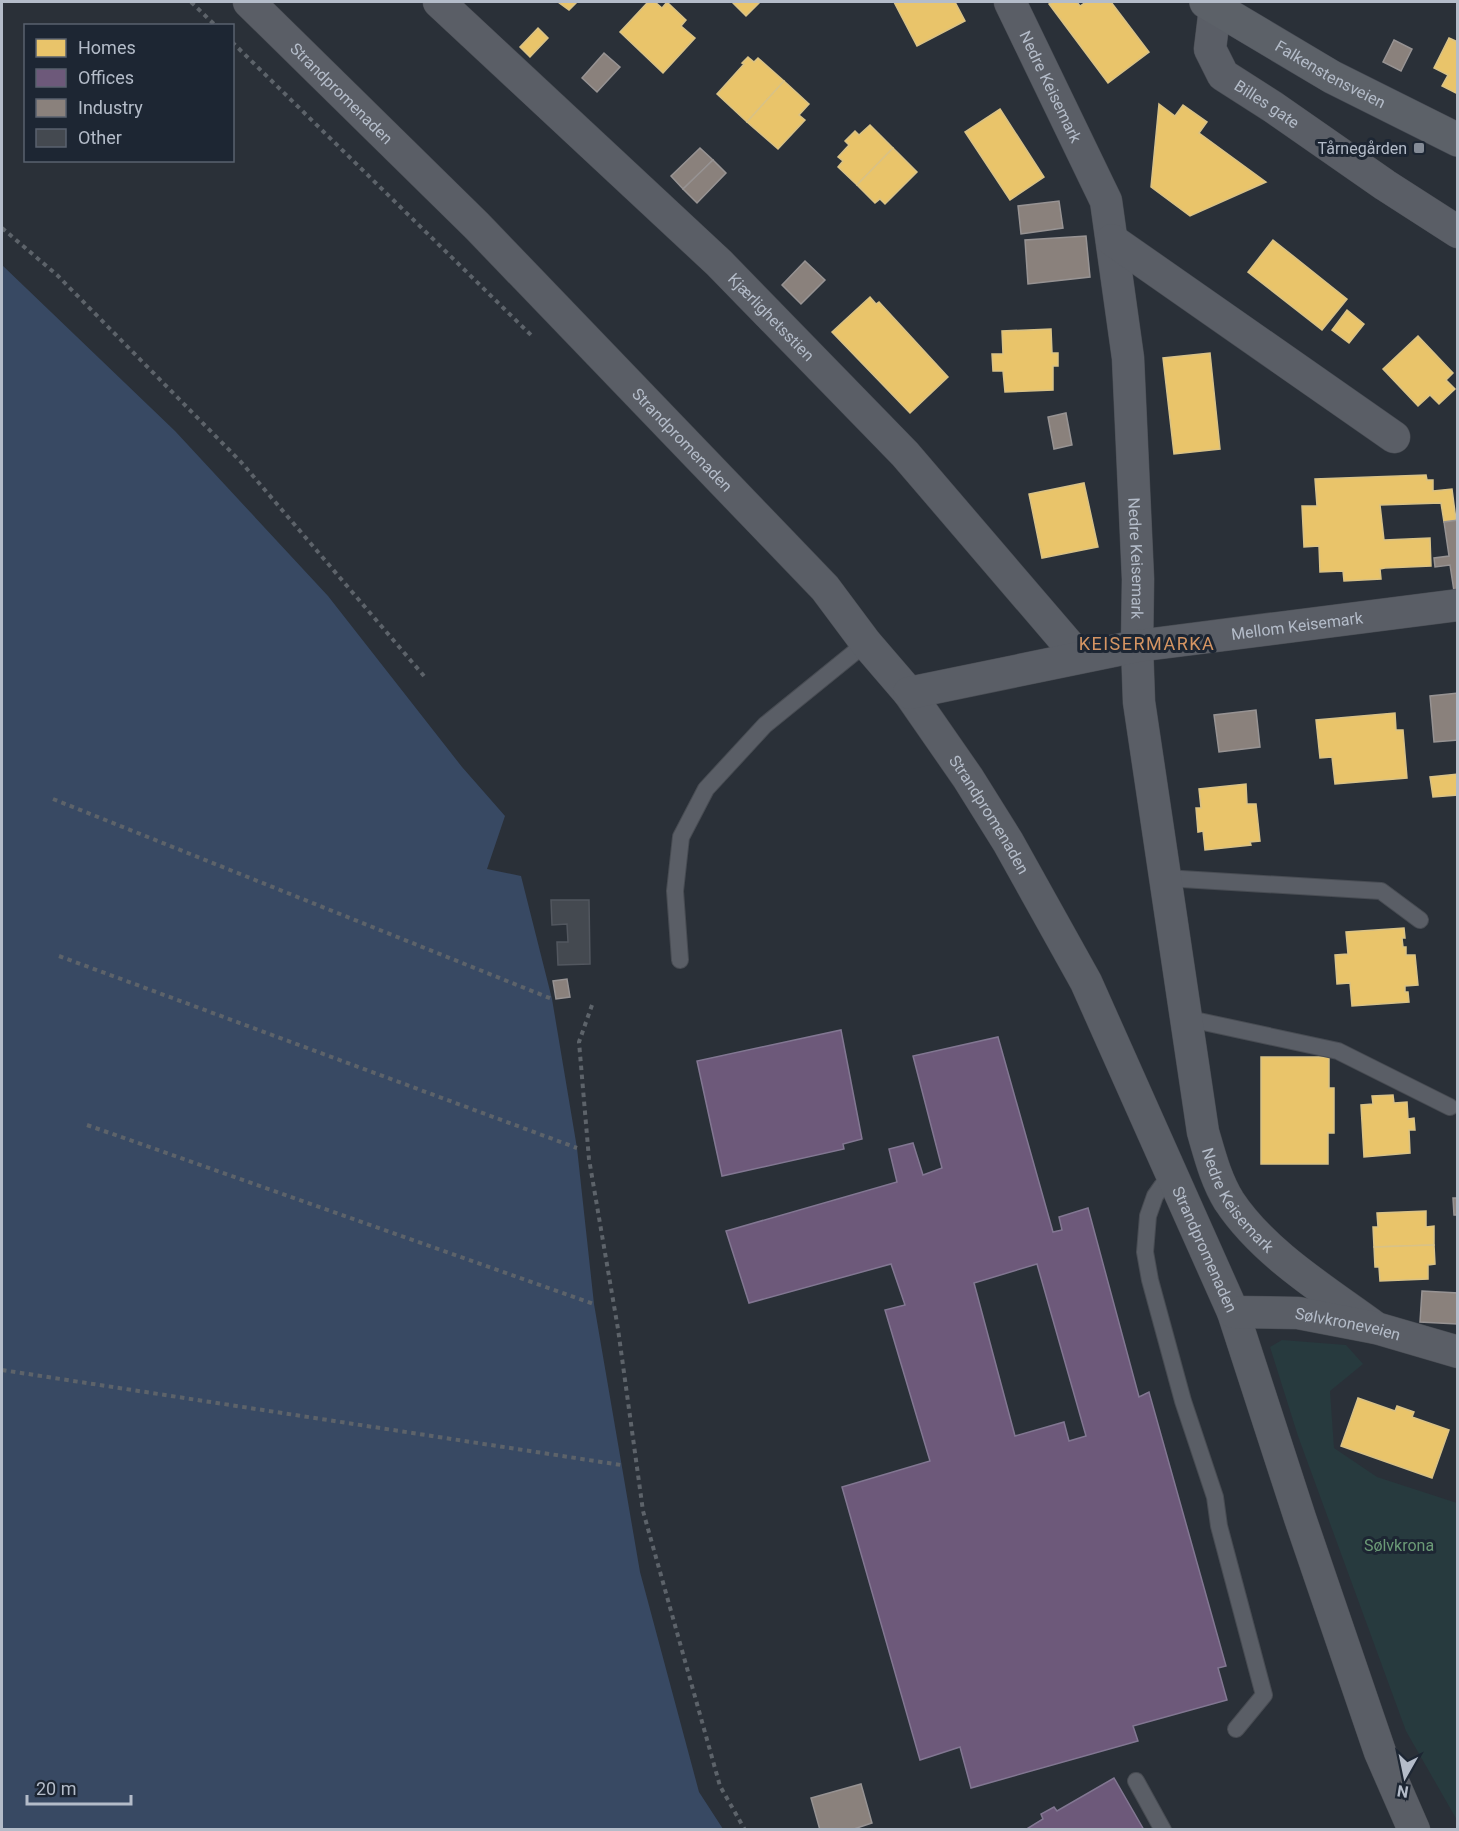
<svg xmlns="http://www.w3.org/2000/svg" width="1459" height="1831" viewBox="0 0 1459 1831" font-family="Roboto,sans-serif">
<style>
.green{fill:#273a3e}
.water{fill:#384963}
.homes{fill:#e9c46a;stroke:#d9c286;stroke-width:1.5}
.offices{fill:#6d597a;stroke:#827792;stroke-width:1.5;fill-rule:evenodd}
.industry{fill:#8a817c;stroke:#979393;stroke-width:1.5}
.building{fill:#444950;stroke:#52575f;stroke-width:1.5}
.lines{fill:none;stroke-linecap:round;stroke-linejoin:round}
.service-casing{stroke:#484c53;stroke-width:18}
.minor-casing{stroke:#484c53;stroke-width:33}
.primary-casing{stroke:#484c55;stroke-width:34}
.path{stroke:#5d636a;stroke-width:4;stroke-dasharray:4.5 4.5;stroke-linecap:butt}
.service{stroke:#5a5e66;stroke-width:16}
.minor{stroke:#5a5e66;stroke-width:32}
.primary{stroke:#5c6168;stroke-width:33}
.poi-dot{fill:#848b96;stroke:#1d2633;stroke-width:2}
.labels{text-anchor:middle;stroke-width:6;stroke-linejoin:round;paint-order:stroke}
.street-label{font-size:16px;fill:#b4bcc9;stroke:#1d2633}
.poi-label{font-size:16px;fill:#b4bcc9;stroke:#1d2633;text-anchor:end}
.park-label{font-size:16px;fill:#6b9a76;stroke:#1d2633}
.neighbourhood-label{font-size:18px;letter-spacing:1.5px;fill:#d59563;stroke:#1d2633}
</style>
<rect width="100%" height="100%" fill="#2a3038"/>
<!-- green -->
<polygon class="green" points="1282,1340 1346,1345 1363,1364 1330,1391 1334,1448 1377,1477 1457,1503 1457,1820 1406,1731 1298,1436 1270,1347"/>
<!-- water -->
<polygon class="water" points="2,265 175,431 328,596 462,767 505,816 487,869 521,876 552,999 577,1148 594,1304 640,1572 699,1792 723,1829 2,1829"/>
<!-- homes -->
<g class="homes">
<polygon points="558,2 577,2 569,10"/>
<polygon points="648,2 655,2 662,8 667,2 686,20 681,26 695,38 663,73 620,32"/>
<polygon points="732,2 758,2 759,3 746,16"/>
<polygon points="894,2 955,2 965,21 917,46"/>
<polygon points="1053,2 1077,2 1080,6 1086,2 1111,2 1149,52 1108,83 1049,4"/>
<polygon points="538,28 548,38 530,57 520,47"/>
<polygon points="1449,38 1458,42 1458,94 1442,86 1448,75 1434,68"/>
<polygon points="748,57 754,62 758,58 784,81 747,122 717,94 744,64 742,63"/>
<polygon points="784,81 809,104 799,115 805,120 778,149 747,122"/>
<polygon points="1159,104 1175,116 1183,105 1207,122 1199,133 1266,182 1190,216 1151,187"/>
<polygon points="1000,109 1044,177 1010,200 965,132"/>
<polygon points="870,125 893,148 857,185 838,167 843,161 838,157 849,145 845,141 855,131 859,135"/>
<polygon points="893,148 917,172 885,204 880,199 875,203 857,185"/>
<polygon points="1273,240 1347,299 1322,330 1248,272"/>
<polygon points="870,297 876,304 879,302 948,377 910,413 832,332"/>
<polygon points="1347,310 1364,324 1349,343 1332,330"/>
<polygon points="1051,329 1052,353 1058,353 1058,366 1053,366 1053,390 1005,392 1003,371 993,371 992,354 1003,354 1002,331"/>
<polygon points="1418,336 1453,373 1446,380 1455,389 1439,404 1430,395 1418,406 1383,369"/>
<polygon points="1210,353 1220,449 1174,454 1163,358"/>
<polygon points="1426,475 1427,480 1433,480 1433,491 1452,489 1456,520 1444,522 1441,503 1380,505 1384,540 1430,538 1431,566 1385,568 1380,569 1381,579 1344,581 1343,571 1320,572 1319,546 1304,547 1302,506 1317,506 1315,479"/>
<polygon points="1084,483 1098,547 1042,558 1029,494"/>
<polygon points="1395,713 1396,730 1403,730 1407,778 1335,784 1332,757 1320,758 1316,720"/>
<polygon points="1458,774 1458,795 1433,797 1430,777"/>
<polygon points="1246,784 1247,804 1256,804 1260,841 1250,842 1251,845 1205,850 1203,831 1198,832 1196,808 1201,808 1199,789"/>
<polygon points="1404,928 1405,938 1402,938 1403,947 1406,947 1406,955 1415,955 1418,985 1405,986 1405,992 1408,992 1409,1002 1352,1006 1350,983 1337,984 1335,955 1348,954 1346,932"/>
<polygon points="1261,1057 1329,1057 1329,1088 1334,1088 1334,1133 1328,1133 1328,1164 1261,1164"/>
<polygon points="1393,1095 1394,1103 1407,1102 1408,1119 1414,1118 1415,1130 1409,1130 1410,1153 1364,1157 1361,1105 1373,1104 1372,1096"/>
<polygon points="1426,1211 1426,1227 1434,1226 1434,1245 1374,1247 1373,1227 1378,1227 1377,1213"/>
<polygon points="1434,1245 1435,1264 1428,1265 1428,1279 1380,1281 1379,1267 1375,1267 1374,1247"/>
<polygon points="1358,1398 1395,1411 1397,1406 1414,1412 1412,1417 1449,1430 1432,1478 1341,1446"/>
</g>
<!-- offices -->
<g class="offices">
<polygon points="841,1030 862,1139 843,1144 844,1149 722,1176 697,1061"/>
<path d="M998,1037L1053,1232L1062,1230L1059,1217L1088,1208L1139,1397L1149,1392L1226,1666L1218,1668L1227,1700L1133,1726L1138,1741L971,1788L960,1747L920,1760L842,1487L930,1461L885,1310L905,1305L891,1264L749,1303L726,1231L897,1182L889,1149L913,1143L923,1175L942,1168L913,1056ZM1037,1264L1086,1436L1069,1441L1064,1422L1015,1436L974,1283Z"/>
<polygon points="1114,1778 1144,1830 1025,1830 1043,1819 1041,1814 1054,1807 1057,1811"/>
</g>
<!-- industry -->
<g class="industry">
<polygon points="1394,40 1412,49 1401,71 1383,62"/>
<polygon points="604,53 620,67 597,92 582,78"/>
<polygon points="700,148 713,160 683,189 671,176"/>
<polygon points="713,160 726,173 697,203 683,189"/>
<polygon points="1059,201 1063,228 1021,234 1018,206"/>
<polygon points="1086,236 1090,277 1028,284 1025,240"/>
<polygon points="805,261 825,280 801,304 782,285"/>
<polygon points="1066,413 1072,445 1054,449 1048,417"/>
<polygon points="1458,520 1458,591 1454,591 1450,565 1435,567 1434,558 1449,556 1444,522"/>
<polygon points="1458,693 1458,740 1434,742 1430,696"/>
<polygon points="1256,710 1260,747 1219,752 1214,715"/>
<polygon points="567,979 570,997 556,999 553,981"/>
<polygon points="1453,1198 1458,1198 1458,1215 1454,1215"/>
<polygon points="1422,1291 1458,1293 1457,1324 1420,1322"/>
<polygon points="861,1784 872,1823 851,1830 820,1830 811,1798"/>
</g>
<!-- building -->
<polygon class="building" points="551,900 589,900 590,964 558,965 557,942 568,942 567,924 552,925"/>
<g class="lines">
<!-- service casing -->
<g class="service-casing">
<g id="service">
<polyline points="1165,878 1381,891 1420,920"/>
<polyline points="680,960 675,891 681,837 706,789 765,725 866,643"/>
<polyline points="1185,1018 1338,1051 1450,1107"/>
<polyline points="1174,1179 1162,1186 1155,1196 1148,1216 1145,1252 1150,1280 1183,1401 1215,1497 1219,1526 1264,1695 1236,1729"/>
<polyline points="1136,1781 1163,1830"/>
</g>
</g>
<!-- minor casing -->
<g class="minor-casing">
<g id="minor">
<path id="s1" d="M249,2L477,226L825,588L866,643L909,693L968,778L1008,842L1086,982L1233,1312L1300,1518L1380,1752L1414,1830"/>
<path id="s2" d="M439,2L719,263L905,454L1079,657"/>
<path id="s3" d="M1010,2L1106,201L1128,358L1138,579L1137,646L1139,702L1203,1132C1210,1156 1216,1180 1229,1201C1264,1254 1326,1291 1376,1328"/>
<path id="s4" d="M1215,8L1210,49L1223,75L1273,107L1385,185L1458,232"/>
<polyline points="1112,240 1394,437"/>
<path id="s5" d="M909,693L1137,646L1458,605"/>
<path id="s6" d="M1233,1312L1298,1313L1376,1328L1458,1352"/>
</g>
</g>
<!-- primary casing -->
<g class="primary-casing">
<g id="primary">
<path id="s7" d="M1206,2L1332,77L1458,140"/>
</g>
</g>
<!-- path -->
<g class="path">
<polyline points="191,2 216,26"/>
<polyline points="232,42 534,338"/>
<polyline points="2,228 57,275 241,462 424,676"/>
<polyline points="53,799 552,999"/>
<polyline points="59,956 577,1148"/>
<polyline points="592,1005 579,1042 589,1159 618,1329 643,1511 720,1786 745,1830"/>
<polyline points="87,1125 594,1304"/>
<polyline points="2,1370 621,1465"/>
</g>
<!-- service -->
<use href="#service" class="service"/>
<!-- minor -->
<use href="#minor" class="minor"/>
<!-- primary -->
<use href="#primary" class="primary"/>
</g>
<!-- markers -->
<rect class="poi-dot" x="1413" y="142" width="12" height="12" rx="3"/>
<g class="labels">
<!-- street labels -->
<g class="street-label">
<text dy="6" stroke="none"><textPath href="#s7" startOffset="144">Falkenstensveien</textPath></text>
<text dy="6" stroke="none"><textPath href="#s3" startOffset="94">Nedre Keisemark</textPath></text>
<text dy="6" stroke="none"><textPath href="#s1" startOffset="130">Strandpromenaden</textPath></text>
<text dy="6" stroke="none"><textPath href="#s4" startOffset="123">Billes gate</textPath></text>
<text dy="6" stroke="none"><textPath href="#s2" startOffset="458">Kjærlighetsstien</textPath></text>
<text dy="6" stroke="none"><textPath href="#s1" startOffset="616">Strandpromenaden</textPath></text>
<text dy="6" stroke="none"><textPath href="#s3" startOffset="580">Nedre Keisemark</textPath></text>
<text dy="6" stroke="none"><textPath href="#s5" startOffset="394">Mellom Keisemark</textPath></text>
<text dy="6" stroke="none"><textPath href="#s1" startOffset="1102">Strandpromenaden</textPath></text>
<text dy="6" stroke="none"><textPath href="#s3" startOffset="1236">Nedre Keisemark</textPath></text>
<text dy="6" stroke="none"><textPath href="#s1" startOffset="1588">Strandpromenaden</textPath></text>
<text dy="6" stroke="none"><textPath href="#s6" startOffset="116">Sølvkroneveien</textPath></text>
</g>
<!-- poi labels -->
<g class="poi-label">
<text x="1407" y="154">Tårnegården</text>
</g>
<!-- park labels -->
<g class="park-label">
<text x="1399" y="1551">Sølvkrona</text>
</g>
<!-- neighbourhood labels -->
<g class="neighbourhood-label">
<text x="1147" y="650">KEISERMARKA</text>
</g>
</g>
<!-- border -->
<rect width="1459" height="1831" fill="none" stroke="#b4bcc9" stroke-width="6"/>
<!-- legend -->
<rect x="24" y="24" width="210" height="138" fill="#1d2633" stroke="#59626f" stroke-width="1.5"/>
<rect x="36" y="39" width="30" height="18" fill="#e9c46a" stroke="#59626f" stroke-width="1.5"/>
<text x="78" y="54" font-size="18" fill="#b4bcc9">Homes</text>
<rect x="36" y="69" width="30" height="18" fill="#6d597a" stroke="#59626f" stroke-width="1.5"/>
<text x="78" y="84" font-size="18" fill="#b4bcc9">Offices</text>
<rect x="36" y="99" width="30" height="18" fill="#8a817c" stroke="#59626f" stroke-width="1.5"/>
<text x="78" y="114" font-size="18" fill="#b4bcc9">Industry</text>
<rect x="36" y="129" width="30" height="18" fill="#444950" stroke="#59626f" stroke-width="1.5"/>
<text x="78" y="144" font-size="18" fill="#b4bcc9">Other</text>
<!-- north arrow -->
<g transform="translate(1405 1777) rotate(189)" stroke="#1d2633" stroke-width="4.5" paint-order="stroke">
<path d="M0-4.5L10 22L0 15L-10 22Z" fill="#b4bcc9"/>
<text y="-9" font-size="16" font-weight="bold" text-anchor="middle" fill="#b4bcc9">N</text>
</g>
<!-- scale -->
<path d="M27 1795v9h104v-9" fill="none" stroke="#b4bcc9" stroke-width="3"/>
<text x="36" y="1795" font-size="18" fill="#b4bcc9" stroke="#1d2633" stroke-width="4.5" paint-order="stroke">20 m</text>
</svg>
